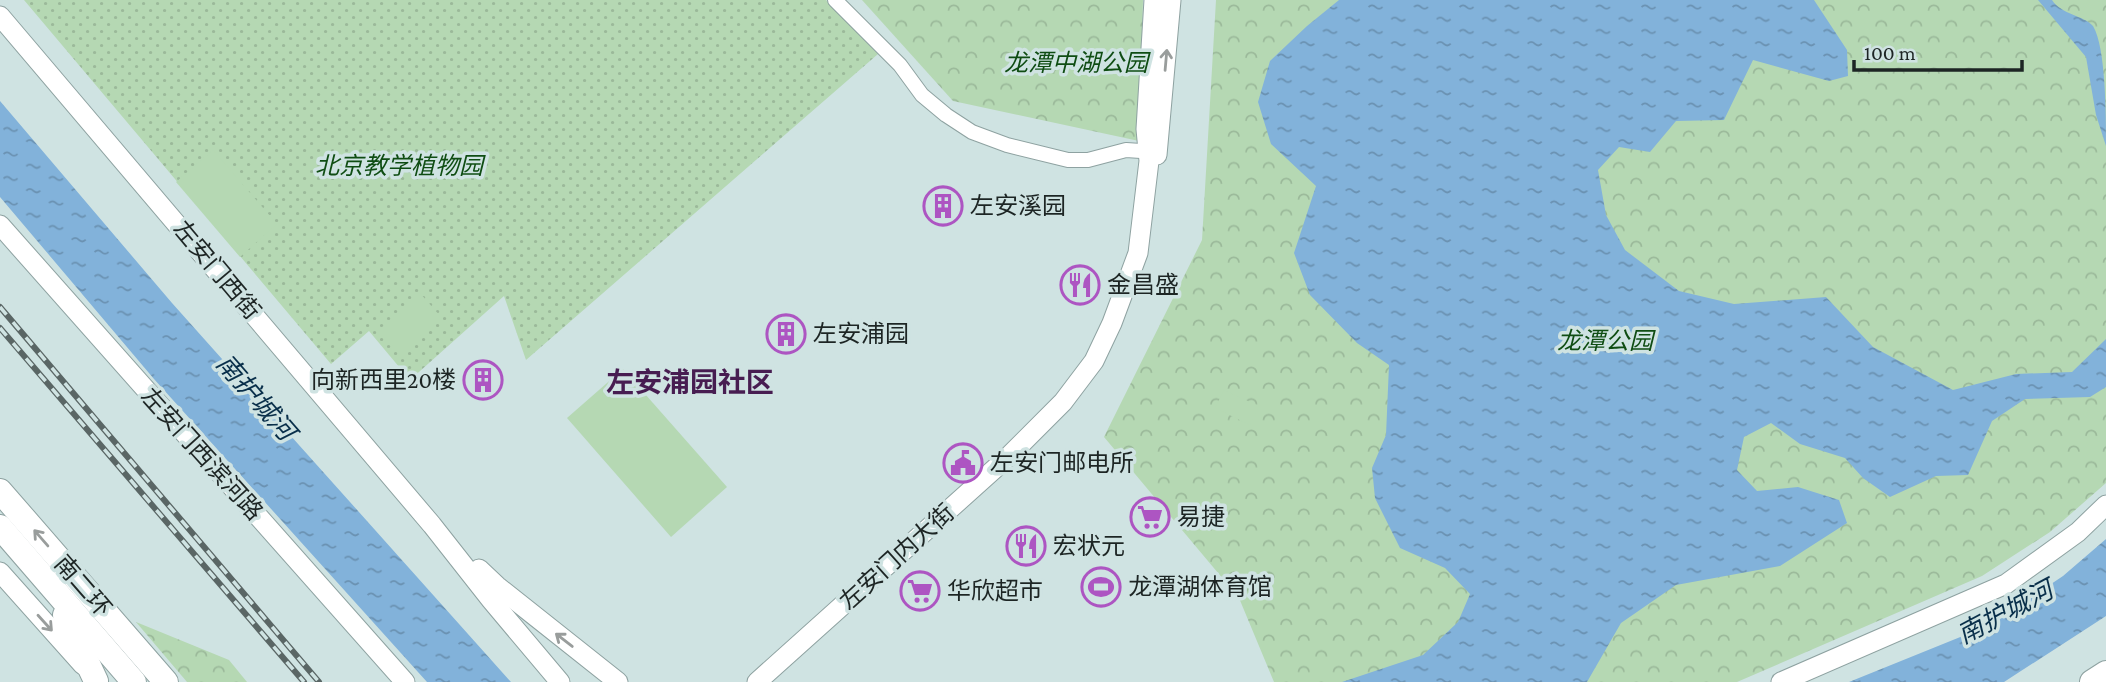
<svg xmlns="http://www.w3.org/2000/svg" width="2106" height="682" viewBox="0 0 2106 682" font-family="'Crimson Pro','Noto Sans SC',serif">
<style>
.grass{fill:url(#grass-dots)}
.forest{fill:url(#forest-crowns)}
.pitch{fill:#b5d8b3}
.water{fill:url(#water-ripples)}
.lines{fill:none;stroke-linecap:round;stroke-linejoin:round}
.street-casing{stroke:#8ea2a1;stroke-width:16}
.secondary-casing{stroke:#8ea2a1;stroke-width:21}
.highway-casing{stroke:#8ea2a1;stroke-width:26}
.street{stroke:#fff;stroke-width:14}
.secondary{stroke:#fff;stroke-width:19}
.highway{stroke:#fff;stroke-width:24}
.rail-casing{stroke:#5a6665;stroke-width:6}
.rail{stroke:#cfe3e2;stroke-width:3.5;stroke-dasharray:10;stroke-linecap:butt}
.oneway{stroke:#999d9c}
.labels{text-anchor:middle;stroke-width:7;stroke-linejoin:round;paint-order:stroke}
.park-label{font-size:24px;font-style:italic;fill:#0f4d13;stroke:#cfe3e2}
.poi-label{font-size:24px;fill:#1d2524;stroke:#cfe3e2;text-anchor:start}
.street-label{font-size:24px;fill:#1d2524;stroke:#cfe3e2}
.water-label{font-size:26px;font-style:italic;fill:#092f4a;stroke:#cfe3e2}
.quarter-label{font-size:28px;font-weight:bold;fill:#471d51;stroke:#cfe3e2}
</style>
<defs>
<pattern id="grass-dots" width="8" height="8" patternUnits="userSpaceOnUse" patternTransform="scale(1.75)"><rect width="8" height="8" fill="#b5d8b3"/><path d="M2 2h.1M6 6h.1" fill="none" stroke="#9bb99a" stroke-width="1.8" stroke-linecap="round"/></pattern>
<pattern id="forest-crowns" width="20" height="18" patternUnits="userSpaceOnUse" patternTransform="scale(1.75)"><rect width="20" height="18" fill="#b5d8b3"/><path d="M2 6a3 3 0 1 1 6 0M12 15a3 3 0 1 1 6 0" fill="none" stroke="#9bb99a"/></pattern>
<pattern id="water-ripples" width="26" height="14" patternUnits="userSpaceOnUse" patternTransform="scale(1.75)"><rect width="26" height="14" fill="#82b2da"/><path d="M2 4q2-2 4 0t4 0M15 11q2-2 4 0t4 0" fill="none" stroke="#6a91b1"/></pattern>
</defs>
<rect width="100%" height="100%" fill="#cfe3e2"/>
<!-- grass -->
<polygon class="grass" points="24,0 826,0 878,54 526,360 504,296 410,380 369,331 331,364"/>
<!-- forest -->
<g class="forest">
<polygon points="862,0 1143,0 1139,141 953,101"/>
<polygon points="1216,0 2106,0 2106,483 2050,532 1982,576 1737,682 1274,682 1239,598 1104,437 1202,240"/>
<polygon points="136,622 229,660 247,682 187,682"/>
</g>
<!-- pitch -->
<g class="pitch">
<polygon points="213,150 277,224 240,257 176,182"/>
<polygon points="420,293 441,317 400,354 379,330"/>
<polygon points="623,369 727,487 671,537 567,418"/>
<polygon points="1224,390 1259,406 1250,425 1215,408"/>
</g>
<!-- water -->
<g class="water">
<polygon points="1339,0 1814,0 1847,50 1848,76 1829,81 1753,60 1724,120 1676,121 1650,152 1619,147 1598,170 1606,215 1625,250 1679,291 1734,304 1826,297 1873,347 1953,390 2016,374 2072,372 2106,339 2106,387 2090,397 2025,399 1992,421 1968,475 1936,476 1890,497 1863,478 1845,458 1800,444 1771,423 1744,437 1737,470 1757,491 1798,487 1839,500 1847,523 1780,566 1676,585 1621,623 1587,682 1342,682 1423,655 1458,622 1470,594 1445,568 1400,548 1375,498 1372,468 1386,435 1389,365 1357,343 1310,295 1294,253 1316,186 1271,144 1258,102 1270,61 1307,26"/>
<path d="M2038,0H2052C2062,15 2083,15 2093,26C2106,47 2106,117 2106,146L2096,115L2086,57Z"/>
<polygon points="0,101 172,303 511,682 427,682 154,379 0,197"/>
<polygon points="2106,539 2106,616 2004,682 1849,682 1990,625 2063,576"/>
</g>
<g class="lines">
<!-- street casing -->
<g class="street-casing">
<polyline id="street" points="835,0 900,65 922,95 946,115 972,132 1007,145 1068,160 1088,160 1126,150 1156,152"/>
</g>
<!-- secondary casing -->
<g class="secondary-casing">
<g id="secondary">
<polyline points="0,16 432,525 491,600 560,682"/>
<polyline points="1157,155 1171,0"/>
<polyline points="0,225 405,682"/>
<polyline points="479,569 497,586 618,682"/>
<polyline points="0,572 83,665"/>
<polyline points="757,682 1010,455 1063,402 1094,361 1112,323 1138,253 1149,161 1146,129 1154,0"/>
<polyline points="1781,682 2006,584 2078,532 2106,505"/>
</g>
</g>
<!-- highway casing -->
<g class="highway-casing">
<g id="highway">
<polyline points="0,491 166,682"/>
<polyline points="0,527 134,682"/>
<polyline points="65,615 96,681"/>
<polyline points="2092,682 2106,673"/>
</g>
</g>
<!-- street -->
<use href="#street" class="street"/>
<!-- secondary -->
<use href="#secondary" class="secondary"/>
<!-- highway -->
<use href="#highway" class="highway"/>
<!-- rail casing -->
<g class="rail-casing">
<g id="rail">
<polyline points="0,307 319,682"/>
<polyline points="0,328 304,682"/>
</g>
</g>
<!-- rail -->
<use href="#rail" class="rail"/>
</g>
<!-- one-way arrows -->
<defs><path id="oneway-shaft" d="M-6 0H5M1.5-3L5.5 0L1.5 3" fill="none" stroke-width="1.6" stroke-linecap="round" stroke-linejoin="round" transform="scale(1.75)"/></defs>
<g class="oneway">
<use href="#oneway-shaft" transform="translate(1166 60) rotate(-85)"/>
<use href="#oneway-shaft" transform="translate(41 538) rotate(-131)"/>
<use href="#oneway-shaft" transform="translate(45 623) rotate(48)"/>
<use href="#oneway-shaft" transform="translate(564 640) rotate(-142)"/>
</g>
<!-- icons -->
<defs>
<g id="building-ring" transform="scale(2.0125)"><circle r="9.5" fill="#cfe3e2" stroke="#ad55c2" stroke-width="1.5"/><path d="M-4-6H4V6H1V3H-1V6H-4ZM-2.5-4.3h1.7v1.8h-1.7ZM.8-4.3h1.7v1.8H.8ZM-2.5-1h1.7V.8h-1.7ZM.8-1h1.7V.8H.8Z" fill="#ad55c2"/></g>
<g id="restaurant-ring" transform="scale(2.0125)"><circle r="9.5" fill="#cfe3e2" stroke="#ad55c2" stroke-width="1.5"/><path d="M-5-6h1v4h1v-4h1v4h1v-4h1v5L-1.5 .5V6h-2V.5L-5-1ZM5-6V6H3V1.5H1.5Q1.5-4 5-6Z" fill="#ad55c2"/></g>
<g id="civic-ring" transform="scale(2.0125)"><circle r="9.5" fill="#cfe3e2" stroke="#ad55c2" stroke-width="1.5"/><path d="M-.6-6.5H3V-4.5H.6V-3L4-1V1h2V6H-6V1h2V-1L-.6-3ZM-1.2 2.5V6h2.4V2.5Z" fill="#ad55c2"/></g>
<g id="supermarket-ring" transform="scale(2.0125)"><circle r="9.5" fill="#cfe3e2" stroke="#ad55c2" stroke-width="1.5"/><path d="M-6-5.5h2.5l.6 2H6L4.5 2H-2.5L-4.4-4H-6ZM-1.5 3.2a1.3 1.3 0 1 0 .1 0ZM3 3.2a1.3 1.3 0 1 0 .1 0Z" fill="#ad55c2"/></g>
<g id="stadium-ring" transform="scale(2.0125)"><circle r="9.5" fill="#cfe3e2" stroke="#ad55c2" stroke-width="1.5"/><path d="M0-5a6.5 5 0 1 0 0 10a6.5 5 0 1 0 0-10ZM-3.5-1.8h7v3.6h-7Z" fill="#ad55c2"/></g>
</defs>
<g fill-rule="evenodd">
<use href="#building-ring" x="943" y="206"/>
<use href="#restaurant-ring" x="1080" y="285"/>
<use href="#building-ring" x="786" y="334"/>
<use href="#building-ring" x="483" y="380"/>
<use href="#civic-ring" x="963" y="463"/>
<use href="#supermarket-ring" x="1150" y="517"/>
<use href="#restaurant-ring" x="1026" y="546"/>
<use href="#stadium-ring" x="1101" y="587"/>
<use href="#supermarket-ring" x="920" y="591"/>
</g>
<g class="labels">
<!-- park labels -->
<g class="park-label">
<text x="1076" y="71">龙潭中湖公园</text>
<text x="399" y="174">北京教学植物园</text>
<text x="1605" y="349">龙潭公园</text>
</g>
<!-- poi labels -->
<g class="poi-label">
<text x="970" y="214">左安溪园</text>
<text x="1107" y="293">金昌盛</text>
<text x="813" y="342">左安浦园</text>
<text x="456" y="388" text-anchor="end">向新西里20楼</text>
<text x="990" y="471">左安门邮电所</text>
<text x="1177" y="525">易捷</text>
<text x="1053" y="554">宏状元</text>
<text x="1128" y="595">龙潭湖体育馆</text>
<text x="947" y="599">华欣超市</text>
</g>
<!-- street labels -->
<g class="street-label">
<text transform="translate(217 270) rotate(50)" y="8">左安门西街</text>
<text transform="translate(202 454) rotate(48)" y="8">左安门西滨河路</text>
<text transform="translate(897 557) rotate(-42)" y="8">左安门内大街</text>
<text transform="translate(83 586) rotate(49)" y="8">南二环</text>
</g>
<!-- water labels -->
<g class="water-label">
<text transform="translate(256 397) rotate(49)" y="9">南护城河</text>
<text transform="translate(2005 612) rotate(-28)" y="9">南护城河</text>
</g>
<!-- quarter labels -->
<g class="quarter-label">
<text x="690" y="392">左安浦园社区</text>
</g>
</g>
<!-- scale -->
<path d="M1854 60v10h168v-10" fill="none" stroke="#1d2524" stroke-width="3.5"/>
<text x="1864" y="60" font-size="21" fill="#1d2524" stroke="#cfe3e2" stroke-width="5" paint-order="stroke">100 m</text>
</svg>
